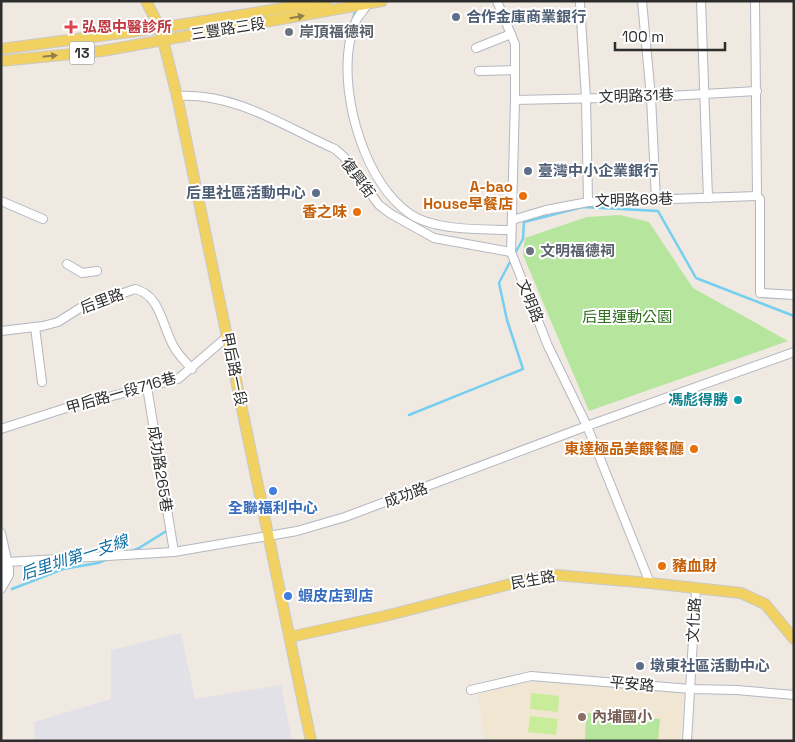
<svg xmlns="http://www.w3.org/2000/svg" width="795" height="742" viewBox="0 0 795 742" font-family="'Space Grotesk','Noto Sans TC',sans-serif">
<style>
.industrial{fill:#e3e1e8}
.education{fill:#f0e6d1}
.green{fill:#b6e59e}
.pitch{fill:#c9ec9a}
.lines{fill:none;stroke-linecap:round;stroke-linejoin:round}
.stream{stroke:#75cff0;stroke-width:2.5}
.minor-casing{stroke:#b4b7c1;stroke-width:10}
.major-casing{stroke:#c9c9c9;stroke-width:12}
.minor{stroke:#fff;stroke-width:8}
.major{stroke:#f2d163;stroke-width:10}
.oneway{fill:#908048}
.service-dot{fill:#5c6f8a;stroke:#fff;stroke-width:2}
.health-dot{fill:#e0444e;stroke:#fff;stroke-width:2}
.worship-dot{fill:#6b7280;stroke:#fff;stroke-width:2}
.food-dot{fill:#e8710a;stroke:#fff;stroke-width:2}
.culture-dot{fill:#0f9aa8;stroke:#fff;stroke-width:2}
.shop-dot{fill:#3f7fe0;stroke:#fff;stroke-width:2}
.education-dot{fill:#8d6e63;stroke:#fff;stroke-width:2}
.labels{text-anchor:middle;stroke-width:4;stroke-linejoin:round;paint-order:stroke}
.shield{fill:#fff;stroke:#6d6d6d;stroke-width:1}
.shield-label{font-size:14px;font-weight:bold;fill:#2e2e2e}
.service-label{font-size:15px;font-weight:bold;fill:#4e5e75;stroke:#fff;text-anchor:start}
.health-label{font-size:15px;font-weight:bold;fill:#be3a42;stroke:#fff;text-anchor:start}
.street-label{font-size:15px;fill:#2e2e2e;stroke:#fff}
.worship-label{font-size:15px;font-weight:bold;fill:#5b616d;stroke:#fff;text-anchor:start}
.food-label{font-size:15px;font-weight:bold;fill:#c56008;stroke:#fff;text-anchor:end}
.park-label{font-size:15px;fill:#2c6e1b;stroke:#fff}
.culture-label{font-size:15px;font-weight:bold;fill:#0d838f;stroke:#fff;text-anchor:end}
.shop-label{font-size:15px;font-weight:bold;fill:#366cbe;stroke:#fff}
.education-label{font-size:15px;font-weight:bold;fill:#785e54;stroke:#fff;text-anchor:start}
.water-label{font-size:16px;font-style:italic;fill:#0d6fa3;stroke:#fff}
</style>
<rect width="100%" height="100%" fill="#efe9e1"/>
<!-- industrial -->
<polygon class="industrial" points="181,633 195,699 281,685 292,741 35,741 34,722 111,699 111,650"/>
<!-- education -->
<polygon class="education" points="530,682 684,693 680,741 485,741 478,694"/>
<!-- green -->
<g class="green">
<polygon points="620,215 649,222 693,288 788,341 589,411 523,255 525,238 587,217"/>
<polygon points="586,713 660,719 658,741 585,741"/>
</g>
<!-- pitch -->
<g class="pitch">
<polygon points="531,693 559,696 558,712 530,709"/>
<polygon points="530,716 558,719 556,735 528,732"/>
</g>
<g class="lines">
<!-- stream -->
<g class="stream">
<polyline points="353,19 356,8"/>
<polyline points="514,255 523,239 524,222 583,207 658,211 696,278 794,316"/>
<polyline points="409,415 523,369 507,320 499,283 511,260"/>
<polyline points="130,552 139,548 168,530"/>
<polyline points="12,589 63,569 98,563 108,559"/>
</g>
<!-- minor casing -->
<g class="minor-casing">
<g id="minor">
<polyline points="497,1 515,44 515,100 511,252 548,346 587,426 650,583"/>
<polyline points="642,1 651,97 656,200"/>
<polyline points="701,1 708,198"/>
<polyline points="755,1 757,196 760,199 760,293 794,295"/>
<path d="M368,2C366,9 359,14 356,21C353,28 350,39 349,46C341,100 365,182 410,214C435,231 482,229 510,230"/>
<polyline points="580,3 586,98 588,202"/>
<polyline points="476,48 511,34"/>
<polyline points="479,71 515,70"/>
<path d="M177,96C235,92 285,127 335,149L344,157L379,205L391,214L434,238L511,252"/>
<polyline points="515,100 651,97 757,91"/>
<polyline points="1,201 43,219"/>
<polyline points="512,220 546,210 588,202 757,196"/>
<polyline points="67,264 82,273 97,271"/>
<polyline points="35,327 42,382"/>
<path d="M1,331L43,326L58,322L80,308L135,289C161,295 162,327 174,347C178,355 186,362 192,369"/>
<polyline points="147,387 174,552"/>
<polyline points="1,429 66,408 178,379 228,336"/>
<polyline points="1,533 9,569 9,575 1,589"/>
<polyline points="1,559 8,562 174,552 297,531 345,517 587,426 794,352"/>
<polyline points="1,575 8,562"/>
<polyline points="471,690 531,676 691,689 737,690 794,695"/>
<polyline points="687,741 696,589"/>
</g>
</g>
<!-- major casing -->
<g class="major-casing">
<g id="major">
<polyline points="146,1 160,28 177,96 311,741"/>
<polyline points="1,49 160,28 327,1"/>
<polyline points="1,61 102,51 382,1"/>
<polyline points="290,637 385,616 530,579 555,575 650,583 741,593 765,604 794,639"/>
</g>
</g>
<!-- minor -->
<use href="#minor" class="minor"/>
<!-- major -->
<use href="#major" class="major"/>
</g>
<!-- one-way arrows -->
<defs><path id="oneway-solid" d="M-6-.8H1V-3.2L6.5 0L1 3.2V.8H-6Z" transform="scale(1.25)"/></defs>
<g class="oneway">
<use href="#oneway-solid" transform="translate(297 17) rotate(-10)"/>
<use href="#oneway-solid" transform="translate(50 56) rotate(-6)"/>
</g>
<!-- markers -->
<g class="service-dot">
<circle cx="456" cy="17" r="5"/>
<circle cx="528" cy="171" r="5"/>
<circle cx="316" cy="193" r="5"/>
<circle cx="640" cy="666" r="5"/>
</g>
<path class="health-dot" d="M68.5 19.5h5v5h5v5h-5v5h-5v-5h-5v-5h5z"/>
<g class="worship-dot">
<circle cx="289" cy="32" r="5"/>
<circle cx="530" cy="251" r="5"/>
</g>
<g class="food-dot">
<circle cx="523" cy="196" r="5"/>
<circle cx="357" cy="212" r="5"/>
<circle cx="694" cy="449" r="5"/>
<circle cx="662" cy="566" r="5"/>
</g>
<circle class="culture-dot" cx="738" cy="400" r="5"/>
<g class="shop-dot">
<circle cx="273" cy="491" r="5"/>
<circle cx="288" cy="596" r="5"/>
</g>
<circle class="education-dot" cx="582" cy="717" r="5"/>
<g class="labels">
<!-- shield labels -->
<rect class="shield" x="69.5" y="41.5" width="25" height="23" rx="4"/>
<g class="shield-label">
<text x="82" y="58">13</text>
</g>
<!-- service labels -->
<g class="service-label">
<text x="466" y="22">合作金庫商業銀行</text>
<text x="538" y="176">臺灣中小企業銀行</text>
<text x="306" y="198" text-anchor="end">后里社區活動中心</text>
<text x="650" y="671">墩東社區活動中心</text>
</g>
<!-- health labels -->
<g class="health-label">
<text x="82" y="32">弘恩中醫診所</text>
</g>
<!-- street labels -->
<g class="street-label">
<text transform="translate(228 29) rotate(-9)" y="5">三豐路三段</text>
<text transform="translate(636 96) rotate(-2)" y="5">文明路31巷</text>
<text transform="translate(358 178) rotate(53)" y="5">復興街</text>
<text transform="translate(634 200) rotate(-2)" y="5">文明路69巷</text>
<text transform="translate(102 301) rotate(-20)" y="5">后里路</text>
<text transform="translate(530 301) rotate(68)" y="5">文明路</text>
<text transform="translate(234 369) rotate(79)" y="5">甲后路一段</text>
<text transform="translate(121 393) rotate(-16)" y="5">甲后路一段716巷</text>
<text transform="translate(160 469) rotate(81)" y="5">成功路265巷</text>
<text transform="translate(406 495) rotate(-20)" y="5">成功路</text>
<text transform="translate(533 580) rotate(-10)" y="5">民生路</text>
<text transform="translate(694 620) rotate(-87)" y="5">文化路</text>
<text transform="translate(632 684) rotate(5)" y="5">平安路</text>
</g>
<!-- worship labels -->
<g class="worship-label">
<text x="299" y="37">岸頂福德祠</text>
<text x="540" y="256">文明福德祠</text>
</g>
<!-- food labels -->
<g class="food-label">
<text x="513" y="192">A-bao<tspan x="513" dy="17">House早餐店</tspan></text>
<text x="347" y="217">香之味</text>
<text x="684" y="454">東達極品美饌餐廳</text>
<text x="672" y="571" text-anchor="start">豬血財</text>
</g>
<!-- park labels -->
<g class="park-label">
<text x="627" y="322">后里運動公園</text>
</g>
<!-- culture labels -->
<g class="culture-label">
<text x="728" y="405">馮彪得勝</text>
</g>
<!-- shop labels -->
<g class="shop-label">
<text x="273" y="513">全聯福利中心</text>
<text x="298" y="601" text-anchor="start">蝦皮店到店</text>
</g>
<!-- education labels -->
<g class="education-label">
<text x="592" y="722">內埔國小</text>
</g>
<!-- water labels -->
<g class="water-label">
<text transform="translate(74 557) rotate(-18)" y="6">后里圳第一支線</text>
</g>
</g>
<!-- border -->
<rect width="795" height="742" fill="none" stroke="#2e2e2e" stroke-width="5"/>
<!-- scale -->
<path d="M615 42v8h110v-8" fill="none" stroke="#2e2e2e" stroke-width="2.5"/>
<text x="622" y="42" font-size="15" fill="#2e2e2e" stroke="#ffffff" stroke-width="4" paint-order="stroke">100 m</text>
</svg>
